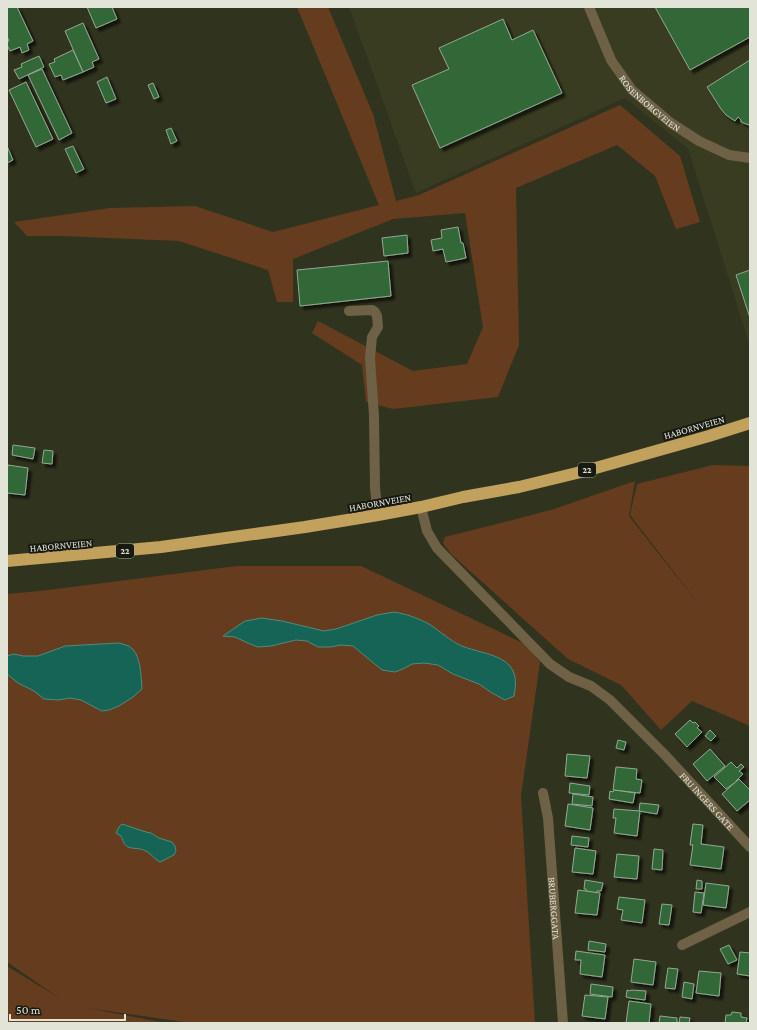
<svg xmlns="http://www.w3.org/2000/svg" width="757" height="1030" viewBox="0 0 757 1030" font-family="'Crimson Pro',serif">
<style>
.built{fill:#393c20}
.green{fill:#663c1e}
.water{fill:#166455;stroke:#538a7c}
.building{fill:#326837;stroke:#94a894;filter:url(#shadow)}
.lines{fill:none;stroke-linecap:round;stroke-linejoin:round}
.minor{stroke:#6e6146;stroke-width:10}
.highway{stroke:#c2a15c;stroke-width:12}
.labels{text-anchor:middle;stroke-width:4;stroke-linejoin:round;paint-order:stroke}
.shield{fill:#181a11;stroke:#a5a79c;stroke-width:1}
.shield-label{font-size:9px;font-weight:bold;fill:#e2e4d7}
.street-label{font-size:10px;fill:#e2e4d7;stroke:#181a11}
</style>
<defs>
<filter id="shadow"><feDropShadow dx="3.5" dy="3.5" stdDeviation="1" flood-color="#0009"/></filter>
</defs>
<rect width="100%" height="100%" fill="#30331e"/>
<!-- built -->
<polygon class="built" points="349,7 750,7 750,346 688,149 625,98 416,193"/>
<!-- green -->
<g class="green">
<polygon points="297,7 328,7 373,114 396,201 419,195 620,105 680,156 700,222 676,229 655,176 617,145 516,188 519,345 498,397 393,409 366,402 362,365 312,333 318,321 413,371 467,364 483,327 465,213 393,219 293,259 293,302 277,302 268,270 179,241 62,236 27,236 14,222 110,208 195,206 273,232 379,205"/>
<polygon points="713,465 749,466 750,467 750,726 692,701 661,730 621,685 568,659 451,554 443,543 445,537 501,523 554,509 635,481 629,516 707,615 630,515 637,484"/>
<polygon points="237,566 361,566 525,644 540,662 521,796 535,1023 191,1023 87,1008 166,1023 7,1023 7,966 59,998 7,962 7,594 40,591"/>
</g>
<!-- water -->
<g class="water">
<path d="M394,612C406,614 418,618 429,624C440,631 450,641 462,646C476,652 500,654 510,666C517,675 516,685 514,696L505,700L492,693L479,684L453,674L438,665L424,663L412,664L403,669L395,672L382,670L353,646L341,645L330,647H318L307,641L296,640L271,646L258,647L250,644L235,637L223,636L245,621L262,618L282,621L324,631L336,629L377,615Z"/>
<path d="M119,643C122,644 126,645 129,646C141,653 141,676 142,689L133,697L119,706L109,710L102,711L81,700L70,698L58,700L44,699L34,691L18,683L7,674V656L14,654L23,656H38L65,646Z"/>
<path d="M122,824L146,832L151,833L159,838L172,842L175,846L176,851L174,855L160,862C154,859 151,853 144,850C139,848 133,849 128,847C123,844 123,840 121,836L116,833L119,827Z"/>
</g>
<!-- building -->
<g class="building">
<polygon points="7,7 17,7 33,41 27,44 29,50 22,53 20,47 10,51 7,45 7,42 9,41 7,36"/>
<polygon points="87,7 112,7 117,19 96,28"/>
<polygon points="655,7 750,7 750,37 690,70"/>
<polygon points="503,19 512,40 533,30 562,93 440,148 412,85 449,69 439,48"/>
<polygon points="83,23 99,59 92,62 94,67 83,72 65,31"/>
<polygon points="73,50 83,72 63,80 61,75 55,77 49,64 55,62 54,59"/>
<polygon points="39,56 44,67 19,79 14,70 22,67 21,64"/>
<polygon points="750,60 750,123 749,125 741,122 741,120 738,117 735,121 726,115 721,109 707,87"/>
<polygon points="42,69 72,133 59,140 28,75"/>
<polygon points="107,77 116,99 106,103 97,82"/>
<polygon points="26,82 53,139 36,147 9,90"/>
<polygon points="153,83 159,97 154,99 148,85"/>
<polygon points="171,128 177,141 171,144 166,130"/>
<polygon points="7,146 13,160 7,163"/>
<polygon points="73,146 84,169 76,173 65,149"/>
<polygon points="458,227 461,243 463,243 466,258 446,262 443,249 433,251 431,240 442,238 441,230"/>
<polygon points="407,235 408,253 384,256 382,238"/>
<polygon points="388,261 391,296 300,306 297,270"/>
<polygon points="750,270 750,318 736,275"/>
<polygon points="13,445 35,448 33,459 12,455"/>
<polygon points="44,450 53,451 52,464 42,463"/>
<polygon points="8,465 28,468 25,495 7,493 7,471"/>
<polygon points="690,720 693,723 695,722 699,726 697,728 702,732 687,747 675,734"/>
<polygon points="710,730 716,736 711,741 705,736"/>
<polygon points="618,740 626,742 624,750 616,748"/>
<polygon points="710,749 725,766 707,781 693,764"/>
<polygon points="567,754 590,756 587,778 565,776"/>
<polygon points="731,762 737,768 741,764 744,767 739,771 743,774 736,781 737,781 726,789 714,777"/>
<polygon points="616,767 637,769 636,779 642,780 640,793 613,790"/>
<polygon points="739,779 750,790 750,800 737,811 722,794"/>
<polygon points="570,783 590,786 589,795 569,793"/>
<polygon points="614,790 635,793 633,803 609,799 610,791 613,792"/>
<polygon points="573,794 593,797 592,806 572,804"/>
<polygon points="640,803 659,805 657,814 639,811"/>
<polygon points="568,804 593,808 590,830 565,826"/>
<polygon points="614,809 640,811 637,836 614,833 616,818 613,818"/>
<polygon points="693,824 703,825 701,844 724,847 721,869 690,865 693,845 690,845"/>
<polygon points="572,836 589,838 588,847 571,845"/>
<polygon points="575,848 596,851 593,874 572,872"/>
<polygon points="654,849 663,850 662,870 652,869"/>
<polygon points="617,854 639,856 637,879 614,877"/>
<polygon points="585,880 603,883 601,891 597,891 596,893 586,891 586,889 584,889"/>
<polygon points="697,880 702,881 702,889 696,889"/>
<polygon points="706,883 729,886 726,908 703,905"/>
<polygon points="578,890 600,893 597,915 575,913"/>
<polygon points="695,892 704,893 701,913 693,912"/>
<polygon points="619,897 645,900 642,923 621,920 623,910 617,909"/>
<polygon points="662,904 672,905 669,925 659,924"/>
<polygon points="589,941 606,944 605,952 588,950"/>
<polygon points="729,945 737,960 728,964 720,949"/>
<polygon points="576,951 605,955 602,977 580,974 581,960 575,960"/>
<polygon points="740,952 750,953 750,976 737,974"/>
<polygon points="634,959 656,962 653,985 631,982"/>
<polygon points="668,968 678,969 675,989 665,988"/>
<polygon points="699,971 721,973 719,996 696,993"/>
<polygon points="684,982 694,984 692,999 682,997"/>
<polygon points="591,984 613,987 612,997 590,994"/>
<polygon points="627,990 630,991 631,990 646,991 645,1000 630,998 626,997"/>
<polygon points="585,995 608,997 605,1019 582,1016"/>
<polygon points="629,1001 651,1004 649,1023 626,1023"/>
<polygon points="732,1012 741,1013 741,1017 747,1018 746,1023 725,1023 726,1015 731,1015"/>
<polygon points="660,1016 677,1018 677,1023 659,1023"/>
<polygon points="680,1017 690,1018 689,1023 679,1023"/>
</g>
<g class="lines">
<!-- minor -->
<g class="minor">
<path id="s1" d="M589,7L611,60L632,90L671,123L699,141L729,155L750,158"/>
<polyline points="349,311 372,310 375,312 377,316 378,327 372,337 370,358 374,416 375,488 378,515"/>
<path id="s2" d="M421,507L427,531L437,548L550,664L569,677L591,686L610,700L665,755L750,847"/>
<path id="s3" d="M543,793L548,818L563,1023"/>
<polyline points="682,945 750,912"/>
</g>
<!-- highway -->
<polyline class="highway" points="7,561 161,547 305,527 378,515 421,507 463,497 519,487 585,471 709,436 750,423"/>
</g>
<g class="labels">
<!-- shield labels -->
<g class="shield">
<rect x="578" y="463" width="18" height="14" rx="3"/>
<rect x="116" y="544" width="18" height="14" rx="3"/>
</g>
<g class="shield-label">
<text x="587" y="473">22</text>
<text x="125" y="554">22</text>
</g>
<!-- street labels -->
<g class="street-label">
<text dy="4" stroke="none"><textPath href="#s1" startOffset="116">ROSENBORGVEIEN</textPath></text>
<text transform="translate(694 427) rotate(-16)" y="4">HABORNVEIEN</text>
<text transform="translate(380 502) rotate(-10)" y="4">HABORNVEIEN</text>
<text transform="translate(61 545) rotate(-5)" y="4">HABORNVEIEN</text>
<text dy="4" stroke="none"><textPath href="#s2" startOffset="417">FRU INGERS GATE</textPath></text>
<text dy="4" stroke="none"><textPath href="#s3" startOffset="116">BRUBERGGATA</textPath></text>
</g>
</g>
<!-- border -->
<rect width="757" height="1030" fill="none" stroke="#e2e4d7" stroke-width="16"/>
<!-- scale -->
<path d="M10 1014v6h115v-6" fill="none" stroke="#e2e4d7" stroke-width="2"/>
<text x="16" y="1014" font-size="12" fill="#e2e4d7" stroke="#181a11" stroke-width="3" paint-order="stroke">50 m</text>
</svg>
